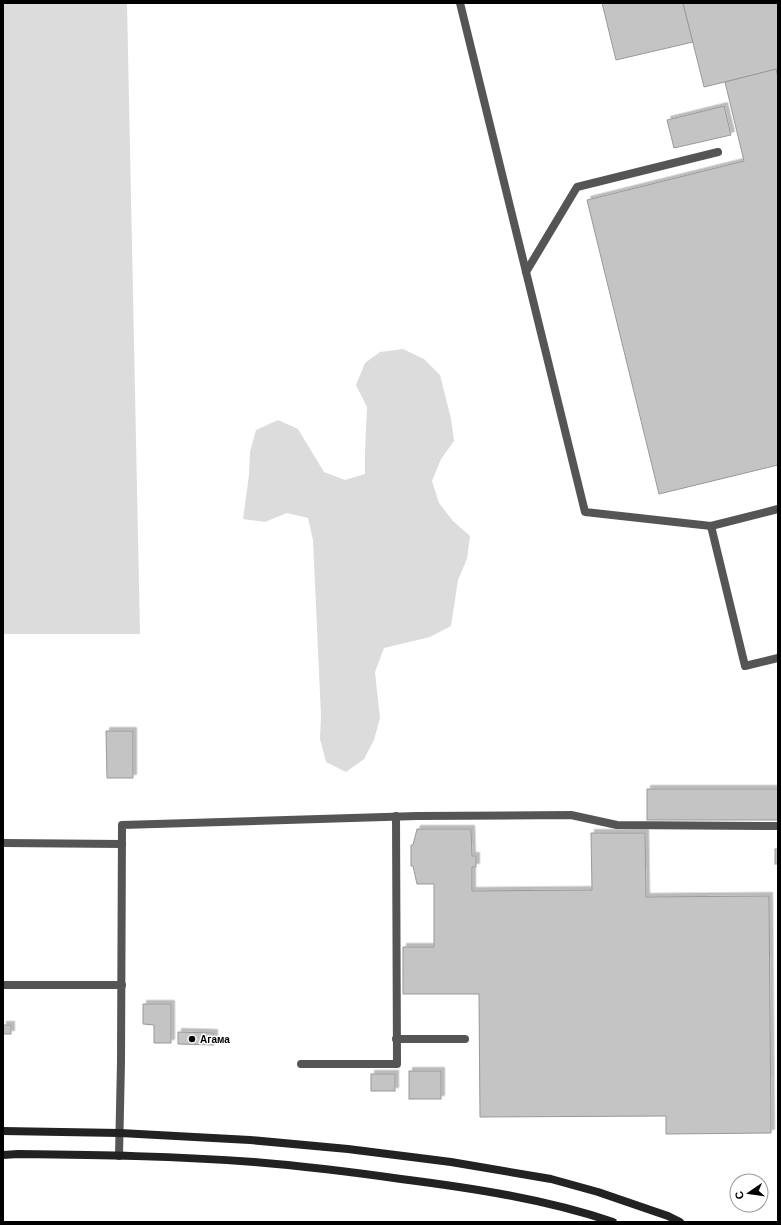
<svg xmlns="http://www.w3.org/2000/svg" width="781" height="1225" viewBox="0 0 781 1225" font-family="'DM Sans',sans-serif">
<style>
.green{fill:#dcdcdc}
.building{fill:#c4c4c4;stroke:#999;filter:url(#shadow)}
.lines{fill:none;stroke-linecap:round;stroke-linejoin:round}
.lane{stroke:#555;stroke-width:8}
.secondary{stroke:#222;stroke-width:8}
.poi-dot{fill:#000;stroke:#fff;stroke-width:1.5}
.labels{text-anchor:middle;stroke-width:3;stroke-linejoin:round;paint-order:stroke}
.poi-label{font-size:10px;font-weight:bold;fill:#000;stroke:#fff;text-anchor:start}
</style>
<defs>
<filter id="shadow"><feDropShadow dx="3.5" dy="-3.5" stdDeviation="0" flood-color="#0004"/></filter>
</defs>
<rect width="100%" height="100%" fill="#fff"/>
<!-- green -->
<g class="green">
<polygon points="3,3 127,3 140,634 3,634"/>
<polygon points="403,349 424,359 440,375 451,419 454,441 441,459 432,481 439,503 453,521 470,536 467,559 458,580 451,626 430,637 384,648 375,672 380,718 374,740 364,759 346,772 326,762 320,739 321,716 313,540 308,518 287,513 265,522 243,519 249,475 250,452 256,430 278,420 298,429 324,472 345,480 365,474 365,452 367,407 356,385 365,363 380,352"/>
</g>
<!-- building -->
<g class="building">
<polygon points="602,3 683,3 693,42 616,60"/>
<polygon points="683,3 778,3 778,69 704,87"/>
<polygon points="776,69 778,77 778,465 659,494 587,200 744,161 725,82"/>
<polygon points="724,106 731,135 674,148 667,120"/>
<polygon points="106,731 133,731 133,778 107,778"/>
<rect x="647" y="789" width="131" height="31"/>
<polygon points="417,829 471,829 472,856 476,856 476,867 472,867 472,891 592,890 591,833 645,833 646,897 769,896 771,1133 666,1134 666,1116 480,1117 479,994 403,994 403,947 434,947 434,884 417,884 413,866 411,866 411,845 413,845"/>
<rect x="775" y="849" width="3" height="15"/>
<polygon points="143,1004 171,1004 171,1043 154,1043 154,1025 143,1024"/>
<rect x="3" y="1025" width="8" height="9"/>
<polygon points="178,1032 214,1033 214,1045 178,1044"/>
<rect x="409" y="1071" width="32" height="28"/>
<rect x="371" y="1074" width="24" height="17"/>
</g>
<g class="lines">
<!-- lane -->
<g class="lane">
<polyline points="460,3 585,512 711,526 778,509"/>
<polyline points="526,272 577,187 718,152"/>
<polyline points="711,526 745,666 778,658"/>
<polyline points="3,843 122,844"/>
<polyline points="3,985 122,985"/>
<polyline points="396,1039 465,1039"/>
<polyline points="301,1064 397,1064 396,816"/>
<polyline points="119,1156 121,1062 122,825 417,816 571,815 617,825 778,826"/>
</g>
<!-- secondary -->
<g class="secondary">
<polyline points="3,1131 120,1133 250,1140 348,1149 451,1162 551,1179 598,1192 668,1216 680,1222"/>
<path d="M3,1155L18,1154C97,1155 175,1156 254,1162C303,1166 352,1172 401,1179C472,1188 545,1199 613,1222"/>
</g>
</g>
<!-- markers -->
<circle class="poi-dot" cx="192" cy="1039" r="4"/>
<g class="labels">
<!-- poi labels -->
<g class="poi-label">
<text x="200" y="1043">Агама</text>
</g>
</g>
<!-- border -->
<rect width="781" height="1225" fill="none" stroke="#000000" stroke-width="8"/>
<!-- north arrow -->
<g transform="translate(749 1193) rotate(257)"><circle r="19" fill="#ffffff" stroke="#999999"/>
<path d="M0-3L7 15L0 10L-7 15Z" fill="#000000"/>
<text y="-6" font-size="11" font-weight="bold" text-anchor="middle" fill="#000000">С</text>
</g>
</svg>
